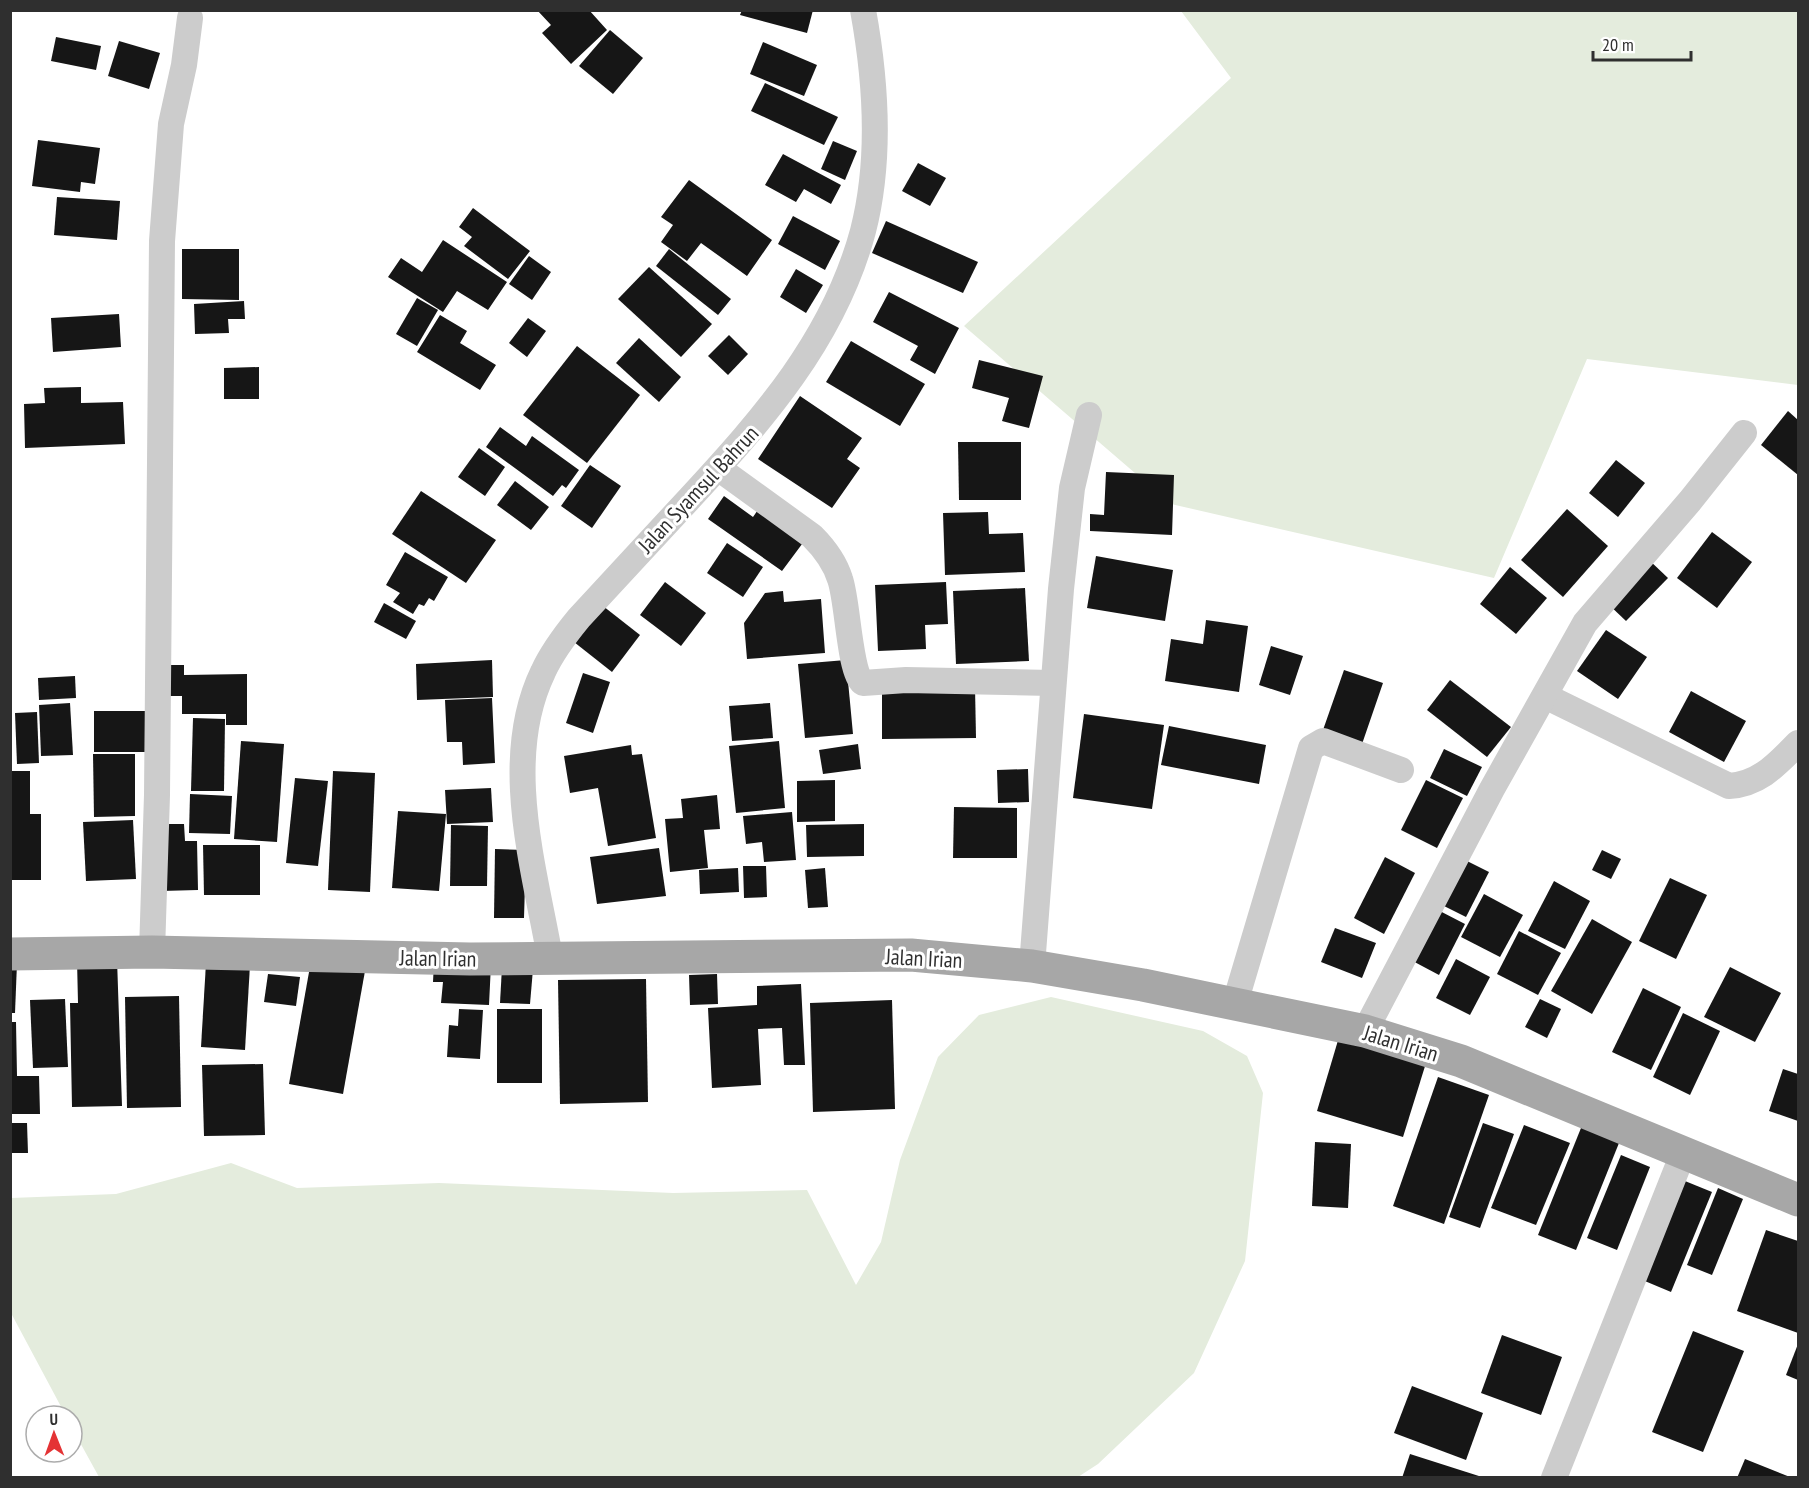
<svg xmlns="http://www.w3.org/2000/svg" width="1809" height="1488" viewBox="0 0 1809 1488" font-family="'PT Sans Narrow',sans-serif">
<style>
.green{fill:#e4ecdd}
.building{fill:#161616}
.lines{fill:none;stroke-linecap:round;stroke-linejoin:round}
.minor{stroke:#ccc;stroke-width:26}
.primary{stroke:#a7a7a7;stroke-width:33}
.labels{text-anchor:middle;stroke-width:6;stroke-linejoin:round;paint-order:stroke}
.street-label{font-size:22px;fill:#2f2f2f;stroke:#fff}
</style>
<rect width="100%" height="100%" fill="#fff"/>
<!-- green -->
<g class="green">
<polygon points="1181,11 1798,11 1798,385 1587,359 1494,578 1171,504 964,326 1231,78"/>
<polygon points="1051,997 1203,1031 1247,1056 1263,1093 1245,1261 1194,1373 1098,1464 1078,1477 99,1477 72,1428 72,1416 66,1416 11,1313 11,1198 116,1194 231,1163 297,1188 439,1183 673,1193 807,1190 856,1285 881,1242 900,1160 938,1057 979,1015"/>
</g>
<!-- building -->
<g class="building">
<polygon points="537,10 589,10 607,30 571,64 542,33 551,25"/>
<polygon points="742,10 813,10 807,33 740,15"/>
<polygon points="610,30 643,58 613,94 579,66"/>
<polygon points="56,37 101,46 96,70 51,61"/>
<polygon points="119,41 160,53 149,89 108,76"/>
<polygon points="763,42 817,65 804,96 750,74"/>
<polygon points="765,83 838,117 824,145 751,111"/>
<polygon points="38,140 100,148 95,184 81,182 80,192 32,186"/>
<polygon points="833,141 857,151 845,180 821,169"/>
<polygon points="783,154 841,185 831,204 804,189 796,202 765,185"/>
<polygon points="918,163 946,178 930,206 902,191"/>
<polygon points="689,180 772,240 747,276 701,243 687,261 661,242 673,225 661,217"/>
<polygon points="57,197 120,201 117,240 54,235"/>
<polygon points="473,208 530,251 508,279 464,246 472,237 459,227"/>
<polygon points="793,216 840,241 825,270 778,244"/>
<polygon points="886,221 978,262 963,293 872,253"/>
<polygon points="443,240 507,282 488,310 457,291 443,312 388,277 401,258 422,272"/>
<polygon points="182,249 239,249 239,300 182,299"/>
<polygon points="669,249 731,299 718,315 656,266"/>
<polygon points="529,256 551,272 532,300 509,284"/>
<polygon points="649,267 712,324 681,357 618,299"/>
<polygon points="796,269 823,285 806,313 780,297"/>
<polygon points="889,292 959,328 935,374 910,360 918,346 873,322"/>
<polygon points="417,298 438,310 417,346 396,334"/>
<polygon points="244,301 245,319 228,319 229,333 195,334 194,304"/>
<polygon points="119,314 121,347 53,352 51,318"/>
<polygon points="440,315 467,331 460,343 496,365 480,390 417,352"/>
<polygon points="528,318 546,331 527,357 509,343"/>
<polygon points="729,335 748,354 728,375 708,356"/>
<polygon points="639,338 681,377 659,402 616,363"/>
<polygon points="851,341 925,384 900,426 826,382"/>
<polygon points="577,346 640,395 587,463 523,415"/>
<polygon points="979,360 1043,376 1029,428 1002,421 1009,398 972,388"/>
<polygon points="259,367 259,399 224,399 224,368"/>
<polygon points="81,387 81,403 123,402 125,444 25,448 24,404 45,403 44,388"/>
<polygon points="800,396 862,438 847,459 860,468 832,508 758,459"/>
<polygon points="1788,411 1798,420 1798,475 1761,445"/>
<polygon points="500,427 526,446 532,436 579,470 566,488 562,485 553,496 486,447"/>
<polygon points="958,442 1021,442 1021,500 959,500"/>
<polygon points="479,448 505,467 485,496 458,477"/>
<polygon points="1616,460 1645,483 1618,517 1589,493"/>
<polygon points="590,465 621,486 592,528 561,506"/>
<polygon points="1106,472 1174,475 1172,535 1090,531 1090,514 1104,515"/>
<polygon points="515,481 549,507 531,530 497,505"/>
<polygon points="421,491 496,540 466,583 392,534"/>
<polygon points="724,496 753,517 762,504 808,536 782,571 708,519"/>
<polygon points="1567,509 1608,546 1563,597 1521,560"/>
<polygon points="988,512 989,534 1023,533 1025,572 945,575 943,513"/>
<polygon points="1712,532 1752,562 1717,608 1677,578"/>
<polygon points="727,543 763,567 743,597 707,573"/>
<polygon points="405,552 448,577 434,601 429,598 424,606 419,604 413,614 393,602 400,593 386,585"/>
<polygon points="1096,556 1173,570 1165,621 1087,608"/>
<polygon points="1648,559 1668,578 1626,621 1606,602"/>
<polygon points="1510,567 1547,598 1516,634 1480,604"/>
<polygon points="665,582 706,613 681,646 640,615"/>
<polygon points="946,582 948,624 925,625 926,649 878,651 875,585"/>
<polygon points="1025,588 1029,661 956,664 953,591"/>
<polygon points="783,591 784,602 821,599 825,653 747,659 744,623 765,593"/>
<polygon points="384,603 416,621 406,639 374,622"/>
<polygon points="603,606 640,635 612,672 574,642"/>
<polygon points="1206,620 1248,626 1239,692 1165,681 1171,639 1203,644"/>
<polygon points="1606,630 1647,657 1618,699 1577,671"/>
<polygon points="1271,646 1303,656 1290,695 1259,685"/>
<polygon points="492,660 493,697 417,700 416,664"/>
<polygon points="846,660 853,734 805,738 798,664"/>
<polygon points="160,665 184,665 184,675 247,674 247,725 226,725 226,714 182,714 182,696 160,696"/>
<polygon points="1344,670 1383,683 1362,744 1323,730"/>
<polygon points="583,673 610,682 593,733 566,723"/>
<polygon points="75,676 76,698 39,700 38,678"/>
<polygon points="1450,680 1511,727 1487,757 1427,710"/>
<polygon points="975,687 976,738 882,739 882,689"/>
<polygon points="1691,691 1746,721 1724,762 1669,732"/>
<polygon points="492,698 495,763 463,765 462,742 447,742 445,700"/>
<polygon points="70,703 73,755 41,756 39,705"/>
<polygon points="770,703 773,738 732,741 729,706"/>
<polygon points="94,711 148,711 147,752 94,752"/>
<polygon points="37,712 39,763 17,764 15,713"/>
<polygon points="1084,714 1164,725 1152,809 1073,798"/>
<polygon points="193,718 225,719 224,791 191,791"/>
<polygon points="1169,726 1266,745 1259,784 1161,765"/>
<polygon points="241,741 284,744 277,842 234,839"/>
<polygon points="779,741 785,808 736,813 729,746"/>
<polygon points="858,744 861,769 823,774 819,750"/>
<polygon points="631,745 632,755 642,754 656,838 608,846 598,788 570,793 564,756"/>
<polygon points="1444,749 1482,767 1467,796 1430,778"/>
<polygon points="93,754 135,754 135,816 94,817"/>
<polygon points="1028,769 1029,802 998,803 997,770"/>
<polygon points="10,771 30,771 30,814 41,814 41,880 10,880"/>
<polygon points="333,771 375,773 370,892 328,890"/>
<polygon points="295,778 328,781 318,866 286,863"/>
<polygon points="835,780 835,821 797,822 797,781"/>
<polygon points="1426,780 1463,798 1437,848 1401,830"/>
<polygon points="491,788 493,822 447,824 445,790"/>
<polygon points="190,794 232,796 230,834 189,833"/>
<polygon points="717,795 720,829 704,830 708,868 670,872 665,819 683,818 681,799"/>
<polygon points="954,807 1017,808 1017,858 953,858"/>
<polygon points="398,811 446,814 439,891 392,888"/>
<polygon points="792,812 796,860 764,862 762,842 746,844 743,816"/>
<polygon points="133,820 136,879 86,881 83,822"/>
<polygon points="160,824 184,824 185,841 197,841 198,890 161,891"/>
<polygon points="864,824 864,856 807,857 806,825"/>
<polygon points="451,825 488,826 487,886 450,886"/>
<polygon points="203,845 260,845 260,895 204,895"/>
<polygon points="659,848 666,896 597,904 590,857"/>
<polygon points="495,849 526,850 524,918 494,918"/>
<polygon points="1602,850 1621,859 1611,879 1592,870"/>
<polygon points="1385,857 1415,873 1384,934 1354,918"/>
<polygon points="1461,858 1489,872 1466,917 1438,903"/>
<polygon points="743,866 766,866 767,897 744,898"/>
<polygon points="738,868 739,892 700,894 699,870"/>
<polygon points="825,868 828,907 808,908 805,870"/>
<polygon points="1670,878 1707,895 1676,959 1639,941"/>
<polygon points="1554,881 1590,901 1565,949 1528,931"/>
<polygon points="1484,894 1523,915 1500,957 1461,937"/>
<polygon points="1434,908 1465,924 1439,975 1407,958"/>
<polygon points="1592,919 1632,942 1592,1014 1551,991"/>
<polygon points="1335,928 1376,943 1362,978 1321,962"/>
<polygon points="1519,931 1561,953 1538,995 1497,974"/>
<polygon points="117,959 122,1106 72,1107 70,1003 78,1003 77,960"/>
<polygon points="1456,959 1490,977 1470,1015 1436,998"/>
<polygon points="311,961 365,971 343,1094 289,1084"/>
<polygon points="434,962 491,964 489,1005 441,1003 443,982 433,982"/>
<polygon points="10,963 17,963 15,1013 10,1013"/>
<polygon points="206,963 250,965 245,1050 201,1047"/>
<polygon points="502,967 533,969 530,1004 500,1003"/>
<polygon points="1730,967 1781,993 1755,1042 1704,1017"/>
<polygon points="268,974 300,977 296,1006 264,1002"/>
<polygon points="717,974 718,1004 690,1005 689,975"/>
<polygon points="646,979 648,1102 560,1104 558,980"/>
<polygon points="801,984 805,1065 784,1065 782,1028 758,1029 761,1085 712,1088 708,1008 757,1005 757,986"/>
<polygon points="1643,988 1681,1007 1651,1070 1612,1052"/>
<polygon points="179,996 181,1107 127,1108 125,997"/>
<polygon points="65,999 68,1067 33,1068 30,1000"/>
<polygon points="1540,999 1561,1009 1547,1038 1525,1027"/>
<polygon points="892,1000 895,1109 813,1112 810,1003"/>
<polygon points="459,1009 483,1010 480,1059 447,1057 449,1025 458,1026"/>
<rect x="497" y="1009" width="45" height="74"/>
<polygon points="1683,1013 1720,1031 1690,1095 1653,1077"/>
<polygon points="10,1022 16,1022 17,1076 39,1076 40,1114 10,1114"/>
<polygon points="1339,1037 1426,1063 1403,1137 1317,1111"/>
<polygon points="263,1064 265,1135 204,1136 202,1065"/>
<polygon points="1783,1069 1798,1074 1798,1121 1769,1111"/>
<polygon points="1438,1077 1489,1095 1444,1224 1393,1206"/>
<polygon points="10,1123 27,1123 28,1153 10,1153"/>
<polygon points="1483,1123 1514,1134 1480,1228 1449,1217"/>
<polygon points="1583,1123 1621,1138 1576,1250 1538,1235"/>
<polygon points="1524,1125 1570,1143 1536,1225 1491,1208"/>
<polygon points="1315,1142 1351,1144 1348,1208 1312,1206"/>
<polygon points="1621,1155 1650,1167 1617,1250 1587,1238"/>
<polygon points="1680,1179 1712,1192 1671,1292 1640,1279"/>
<polygon points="1718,1188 1743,1199 1712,1275 1687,1265"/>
<polygon points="1766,1230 1798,1241 1798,1333 1737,1311"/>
<polygon points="1693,1331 1744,1351 1703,1452 1652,1432"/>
<polygon points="1502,1335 1562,1357 1541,1415 1481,1393"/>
<polygon points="1798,1344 1798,1380 1786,1375"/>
<polygon points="1412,1386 1483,1413 1466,1460 1394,1433"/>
<polygon points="1410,1454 1482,1477 1482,1478 1402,1478"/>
<polygon points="1745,1459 1790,1477 1790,1478 1737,1478"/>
</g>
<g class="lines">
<!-- minor -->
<g class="minor">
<path d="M718,468L812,536C824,548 835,563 840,579C848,601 849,671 863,683L906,680L1052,683"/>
<path d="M1545,696L1729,786C1760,784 1777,764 1798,743"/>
<polyline points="152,952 157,795 162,241 171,124 184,65 190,18"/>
<path d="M550,957C534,867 501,759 543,672C552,652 565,635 579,618C616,578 653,538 690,498C763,419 834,339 863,231C881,161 876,81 863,10"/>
<polyline points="1032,966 1061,589 1072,488 1089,415"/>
<polyline points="1235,1003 1311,748 1323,741 1401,770"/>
<polyline points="1365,1031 1492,789 1585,623 1690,501 1744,433"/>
<polyline points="1554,1478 1684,1151"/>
</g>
<!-- primary -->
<polyline class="primary" points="10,954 152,952 470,959 911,955 1032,966 1143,985 1365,1031 1461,1061 1798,1200"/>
</g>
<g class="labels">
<!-- street labels -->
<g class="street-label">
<text transform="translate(698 489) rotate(-47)" y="8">Jalan Syamsul Bahrun</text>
<text transform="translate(438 958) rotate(1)" y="8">Jalan Irian</text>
<text transform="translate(924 958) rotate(3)" y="8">Jalan Irian</text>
<text transform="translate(1401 1043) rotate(17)" y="8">Jalan Irian</text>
</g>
</g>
<!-- border -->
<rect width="1809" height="1488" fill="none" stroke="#2f2f2f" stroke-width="24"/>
<!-- north arrow -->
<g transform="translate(54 1434) rotate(359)"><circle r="28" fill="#ffffff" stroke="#acacac" stroke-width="1.5"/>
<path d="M0-4.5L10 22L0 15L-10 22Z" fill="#e43335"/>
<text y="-9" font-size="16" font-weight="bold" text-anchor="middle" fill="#2f2f2f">U</text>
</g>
<!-- scale -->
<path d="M1593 51v9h98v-9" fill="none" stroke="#2f2f2f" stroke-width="3"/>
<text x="1602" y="51" font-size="18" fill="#2f2f2f" stroke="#ffffff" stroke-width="4.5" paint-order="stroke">20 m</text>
</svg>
